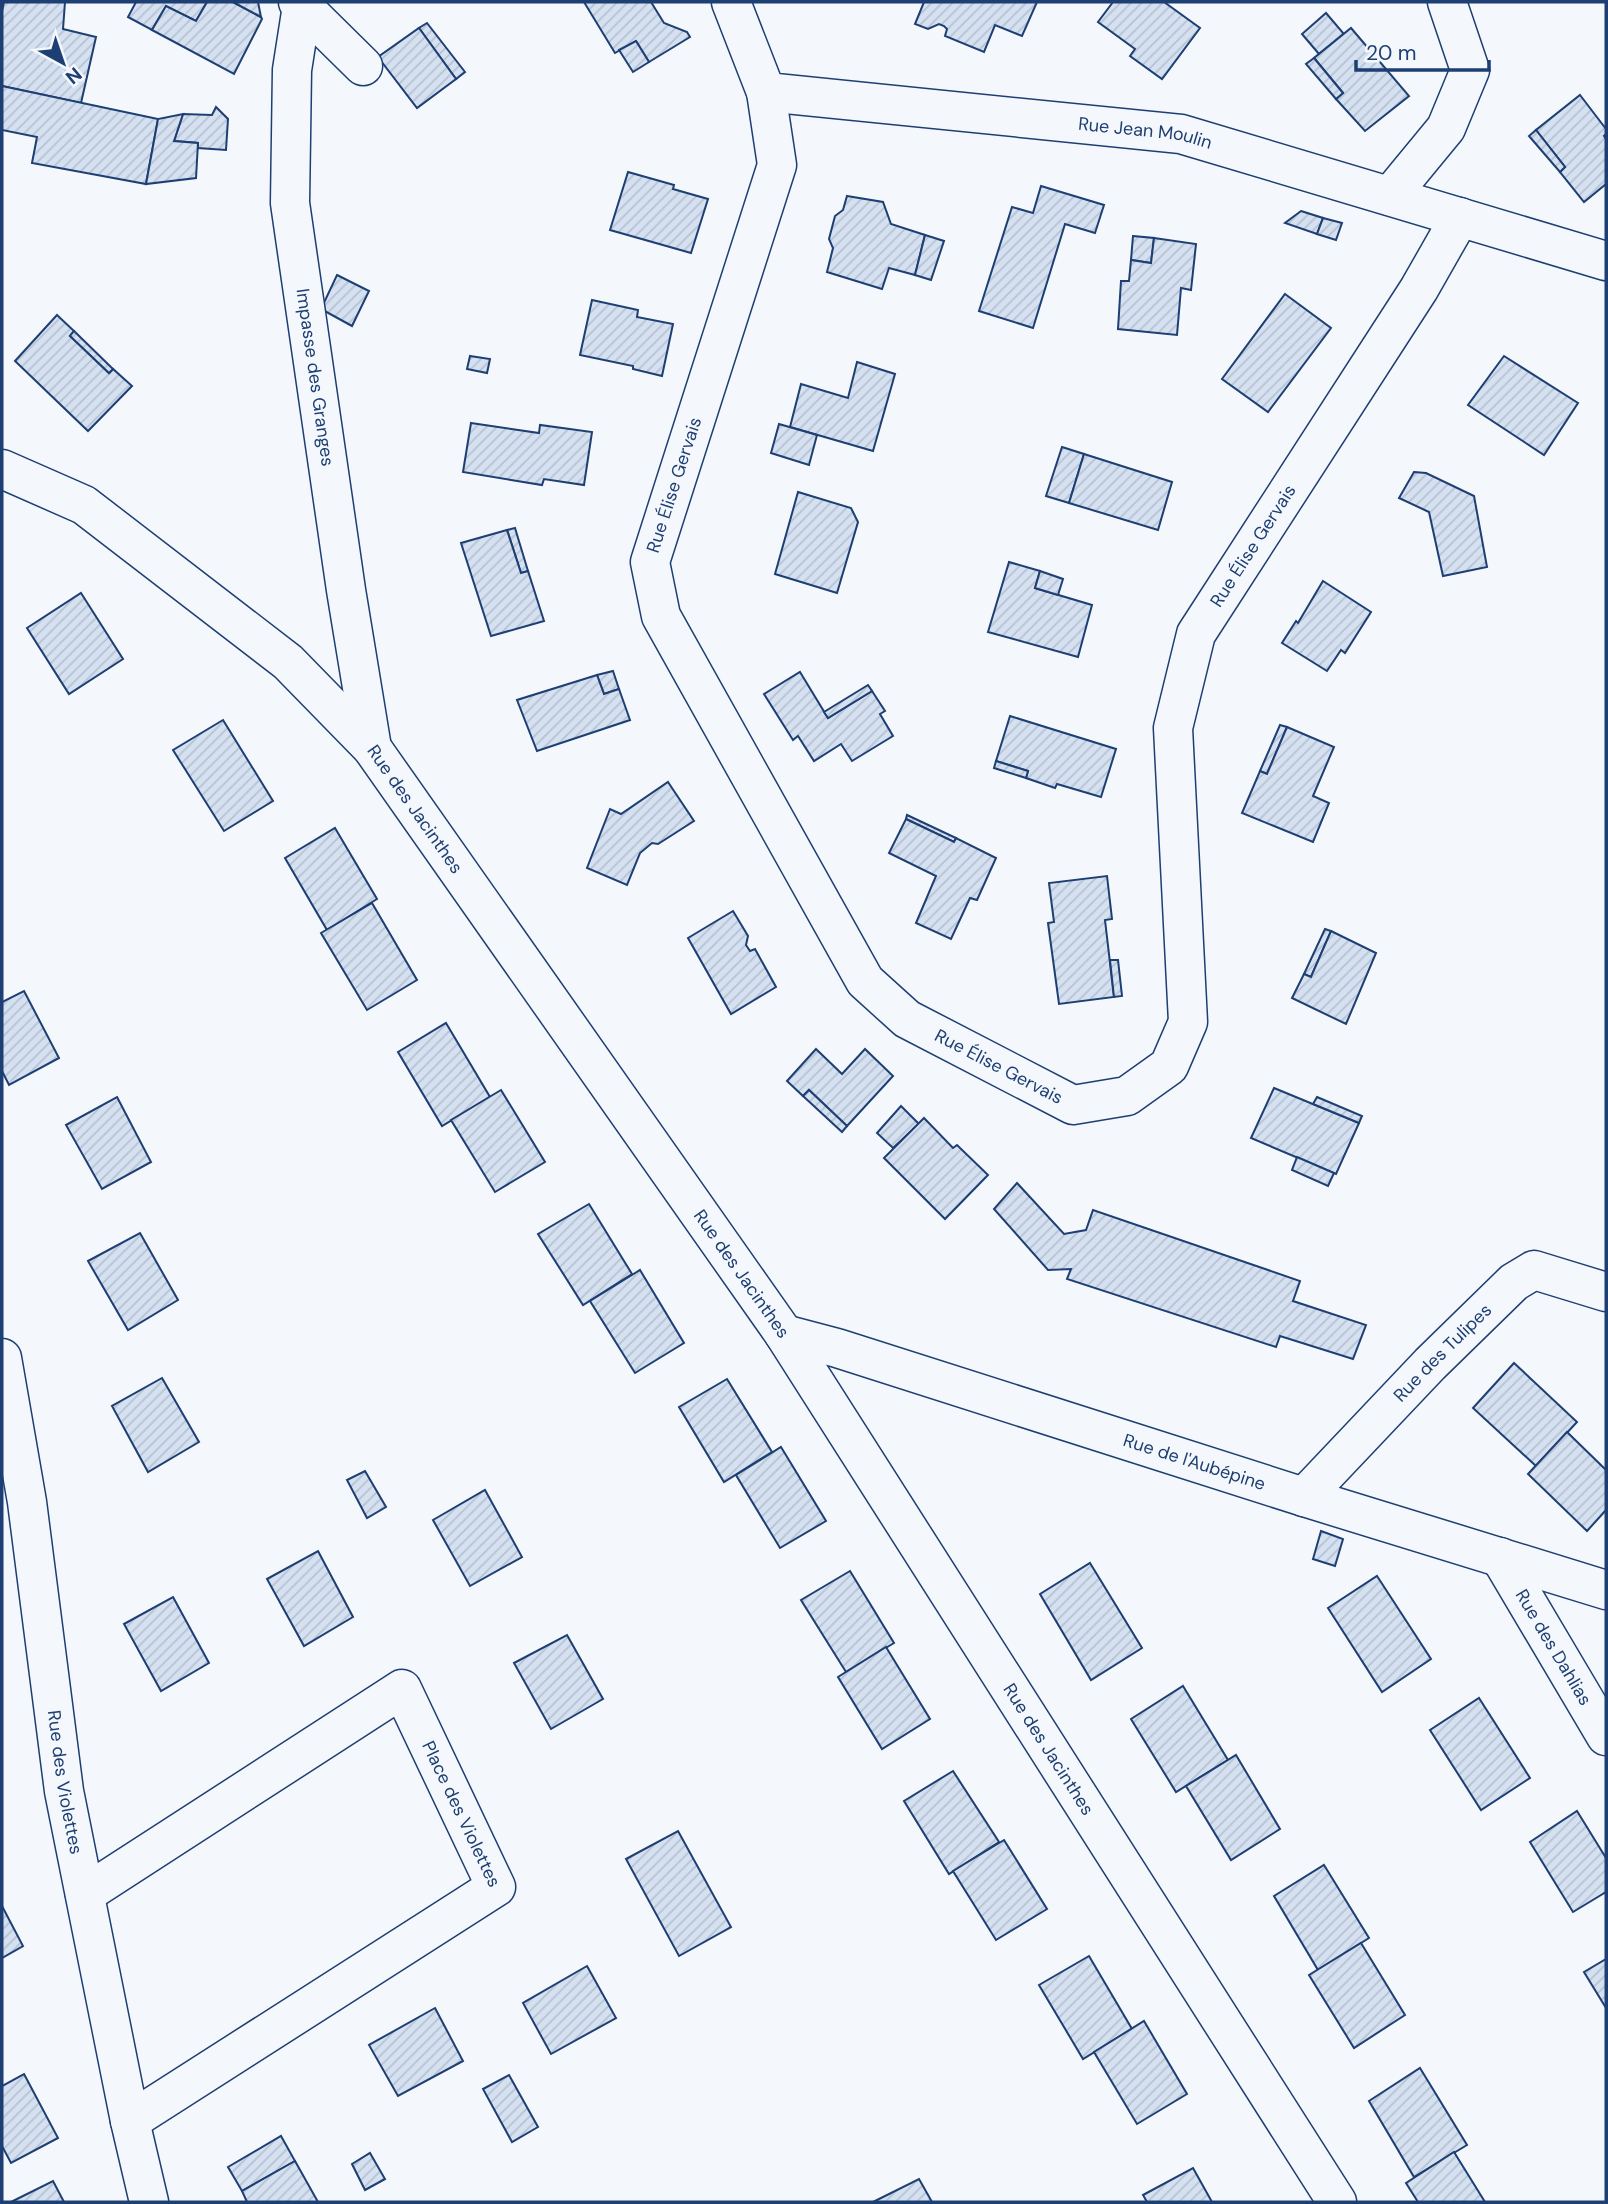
<svg xmlns="http://www.w3.org/2000/svg" width="1608" height="2204" viewBox="0 0 1608 2204" font-family="'DM Sans',sans-serif">
<style>
.building{fill:url(#building-hatch);stroke:#1d3f73;stroke-width:2}
.lines{fill:none;stroke-linecap:round;stroke-linejoin:round}
.street-casing{stroke:#1d3f73;stroke-width:41}
.street{stroke:#f4f7fb;stroke-width:38}
.labels{text-anchor:middle;stroke-width:5;stroke-linejoin:round;paint-order:stroke}
.street-label{font-size:18px;fill:#1d3f73;stroke:#f4f7fb}
</style>
<defs>
<pattern id="building-hatch" width="6" height="6" patternUnits="userSpaceOnUse" patternTransform="scale(1.75)"><rect width="6" height="6" fill="#d5e0f0"/><path d="M-1 1l2-2M0 6l6-6M5 7l2-2" fill="none" stroke="#b6c1d1"/></pattern>
</defs>
<rect width="100%" height="100%" fill="#f4f7fb"/>
<!-- building -->
<g class="building">
<polygon points="4,2 65,2 63,29 96,37 81,103 2,86 2,11"/>
<polygon points="136,2 207,2 196,21 166,6 152,30 128,17"/>
<polygon points="207,2 233,2 261,17 262,19 234,74 152,30 166,6 196,21"/>
<polygon points="233,2 258,2 261,17"/>
<polygon points="584,2 651,2 664,23 687,32 690,37 649,62 636,41 615,53"/>
<polygon points="924,2 1037,2 1022,36 995,25 984,52 945,36 947,29 944,26 939,24 928,29 915,24"/>
<polygon points="1113,2 1164,2 1200,28 1162,79 1130,56 1135,49 1098,22"/>
<polygon points="1326,13 1344,34 1319,54 1302,34"/>
<polygon points="427,23 465,72 456,79 419,28"/>
<polygon points="419,28 456,79 417,108 378,57"/>
<polygon points="1351,28 1409,96 1365,131 1336,99 1343,93 1314,58"/>
<polygon points="636,41 649,62 633,72 619,50"/>
<polygon points="1314,58 1343,93 1336,99 1306,64"/>
<polygon points="2,86 158,119 146,184 32,163 37,137 2,130"/>
<polygon points="1580,95 1606,129 1606,134 1604,136 1606,139 1606,184 1584,202 1560,172 1565,167 1536,130"/>
<polygon points="216,107 228,119 226,150 198,148 198,143 174,141 183,114 212,115"/>
<polygon points="183,114 174,141 198,143 196,178 146,184 158,119"/>
<polygon points="1536,130 1565,167 1560,172 1529,136"/>
<polygon points="628,172 674,185 673,189 708,199 691,253 610,230"/>
<polygon points="1041,186 1104,205 1095,233 1065,224 1033,328 979,311 1012,207 1033,213"/>
<polygon points="847,196 883,202 891,224 925,235 915,275 889,268 882,289 827,272 833,248 829,239 835,216 843,210"/>
<polygon points="1301,211 1323,218 1317,234 1285,223"/>
<polygon points="1323,218 1342,223 1336,240 1317,234"/>
<polygon points="925,235 944,241 931,280 915,275"/>
<polygon points="1133,236 1154,238 1151,263 1131,260"/>
<polygon points="1154,238 1196,244 1191,290 1181,288 1177,335 1118,329 1121,281 1129,281 1131,260 1151,263"/>
<polygon points="337,275 369,291 352,326 321,309"/>
<polygon points="1285,294 1331,328 1268,412 1222,379"/>
<polygon points="592,300 638,310 637,317 673,324 662,376 633,369 633,366 580,355"/>
<polygon points="57,315 74,331 70,336 109,373 113,369 132,386 88,431 15,361"/>
<polygon points="74,331 113,369 109,373 70,336"/>
<polygon points="470,356 490,359 487,373 467,369"/>
<polygon points="1504,356 1578,403 1544,455 1468,405"/>
<polygon points="857,362 895,374 873,451 790,427 801,384 848,398"/>
<polygon points="471,423 539,433 540,425 592,432 584,485 544,479 542,485 463,472"/>
<polygon points="779,424 817,435 809,465 771,453"/>
<polygon points="1062,447 1084,454 1069,503 1046,496"/>
<polygon points="1084,454 1172,482 1158,530 1069,503"/>
<polygon points="1414,472 1426,473 1474,496 1487,567 1443,576 1429,512 1399,498"/>
<polygon points="798,492 851,508 858,522 837,593 775,574"/>
<polygon points="515,528 528,571 521,573 507,530"/>
<polygon points="507,530 521,573 528,571 544,621 491,636 461,543"/>
<polygon points="1009,562 1040,571 1035,588 1092,605 1078,657 988,632"/>
<polygon points="1040,571 1063,579 1058,595 1035,588"/>
<polygon points="1323,581 1371,612 1345,653 1341,650 1327,671 1282,643 1296,621 1298,623"/>
<polygon points="81,593 123,659 69,694 27,628"/>
<polygon points="613,671 619,689 604,694 597,675"/>
<polygon points="800,672 828,718 872,691 885,711 880,714 893,736 852,761 841,744 814,761 798,736 793,740 764,694"/>
<polygon points="597,675 604,694 619,689 630,720 537,751 517,700"/>
<polygon points="868,685 872,691 828,718 824,712"/>
<polygon points="1010,716 1116,749 1101,797 1057,784 1055,788 1026,778 1028,771 996,761"/>
<polygon points="223,720 273,801 224,831 173,750"/>
<polygon points="1280,725 1287,727 1267,774 1260,771"/>
<polygon points="1287,727 1334,747 1313,796 1329,803 1313,842 1242,813 1260,771 1267,774"/>
<polygon points="996,761 1028,771 1026,778 994,768"/>
<polygon points="668,782 694,821 658,844 652,843 640,853 627,885 587,868 610,809 621,814"/>
<polygon points="907,815 956,838 954,842 906,819"/>
<polygon points="906,819 954,842 956,838 996,858 977,900 970,898 951,939 916,923 936,876 889,853"/>
<polygon points="335,828 377,899 327,930 285,858"/>
<polygon points="1107,876 1112,919 1105,920 1114,997 1059,1004 1048,923 1054,922 1049,883"/>
<polygon points="372,903 417,980 367,1010 321,933"/>
<polygon points="733,911 748,936 746,945 750,951 755,949 776,987 731,1014 688,938"/>
<polygon points="1325,929 1331,931 1311,977 1304,974"/>
<polygon points="1331,931 1376,953 1346,1024 1292,998 1304,974 1311,977"/>
<polygon points="1110,960 1118,960 1122,996 1114,997"/>
<polygon points="24,991 59,1058 9,1085 2,1071 2,1002"/>
<polygon points="446,1023 490,1097 442,1126 398,1052"/>
<polygon points="816,1049 842,1074 865,1049 893,1076 847,1126 809,1090 803,1096 787,1081"/>
<polygon points="1274,1088 1359,1123 1336,1174 1251,1138"/>
<polygon points="501,1090 545,1162 495,1192 451,1120"/>
<polygon points="809,1090 847,1126 842,1132 803,1096"/>
<polygon points="117,1097 151,1162 102,1189 66,1125"/>
<polygon points="1317,1097 1362,1116 1359,1123 1313,1104"/>
<polygon points="901,1106 919,1124 893,1148 877,1133"/>
<polygon points="924,1118 953,1148 957,1145 988,1175 945,1219 884,1158"/>
<polygon points="1297,1157 1334,1173 1328,1186 1292,1170"/>
<polygon points="1017,1183 1064,1234 1086,1230 1093,1210 1300,1281 1293,1301 1366,1325 1353,1359 1280,1336 1276,1347 1067,1279 1071,1269 1048,1270 994,1209"/>
<polygon points="589,1204 632,1274 583,1305 538,1234"/>
<polygon points="140,1233 178,1300 128,1330 88,1261"/>
<polygon points="640,1270 684,1343 635,1373 590,1301"/>
<polygon points="1514,1363 1577,1422 1536,1466 1473,1408"/>
<polygon points="162,1378 199,1442 148,1472 112,1406"/>
<polygon points="727,1379 772,1452 724,1482 679,1407"/>
<polygon points="1567,1432 1606,1470 1606,1510 1587,1531 1528,1474"/>
<polygon points="781,1447 826,1521 780,1548 736,1475"/>
<polygon points="365,1471 386,1507 367,1518 347,1480"/>
<polygon points="485,1490 522,1557 470,1586 433,1520"/>
<polygon points="1321,1531 1343,1539 1335,1566 1313,1559"/>
<polygon points="318,1551 353,1617 304,1646 267,1579"/>
<polygon points="1090,1563 1142,1648 1091,1680 1040,1594"/>
<polygon points="850,1571 894,1643 846,1672 801,1600"/>
<polygon points="1377,1576 1431,1659 1382,1692 1328,1608"/>
<polygon points="173,1597 209,1663 161,1691 124,1624"/>
<polygon points="567,1635 603,1699 551,1729 514,1663"/>
<polygon points="886,1647 930,1719 882,1749 838,1677"/>
<polygon points="1183,1686 1228,1760 1176,1792 1131,1719"/>
<polygon points="1479,1698 1530,1778 1481,1810 1430,1730"/>
<polygon points="1236,1755 1280,1829 1231,1860 1186,1786"/>
<polygon points="953,1771 999,1842 949,1874 904,1801"/>
<polygon points="1577,1811 1606,1858 1606,1892 1573,1912 1530,1842"/>
<polygon points="678,1831 731,1927 679,1956 626,1859"/>
<polygon points="1004,1840 1047,1909 996,1940 953,1871"/>
<polygon points="1324,1865 1369,1938 1318,1970 1274,1896"/>
<polygon points="2,1906 23,1946 2,1958"/>
<polygon points="1361,1943 1405,2015 1354,2048 1309,1975"/>
<polygon points="1089,1956 1132,2029 1083,2059 1039,1985"/>
<polygon points="1606,1959 1606,2008 1584,1972"/>
<polygon points="587,1966 616,2018 551,2054 523,2003"/>
<polygon points="435,2008 463,2061 398,2096 369,2045"/>
<polygon points="1144,2021 1187,2094 1137,2124 1094,2052"/>
<polygon points="1420,2068 1467,2145 1414,2177 1369,2101"/>
<polygon points="24,2074 58,2138 11,2163 2,2146 2,2086"/>
<polygon points="509,2075 538,2127 512,2142 483,2089"/>
<polygon points="281,2136 295,2161 242,2191 228,2167"/>
<polygon points="1454,2152 1485,2202 1418,2202 1406,2183"/>
<polygon points="370,2153 385,2179 365,2190 352,2164"/>
<polygon points="295,2161 318,2202 247,2202 242,2191"/>
<polygon points="1193,2168 1212,2202 1147,2202 1143,2195"/>
<polygon points="919,2179 932,2202 873,2202"/>
<polygon points="53,2181 64,2202 11,2202"/>
</g>
<g class="lines">
<!-- street casing -->
<g class="street-casing">
<g id="street">
<polyline points="298,2 363,66"/>
<path id="s1" d="M731,2L766,92L1181,134L1606,261"/>
<path id="s2" d="M302,6L292,70L290,203L346,590L372,748"/>
<path id="s3" d="M766,92L777,165L650,562L661,616L865,981L907,1019L1073,1105L1127,1096L1169,1066L1188,1022L1173,728L1196,634L1419,289L1460,217"/>
<polyline points="1390,196 1446,128 1470,70 1447,2"/>
<path id="s4" d="M2,469L84,505L288,662L372,748L784,1334L1337,2202"/>
<path id="s5" d="M784,1334L837,1348L1304,1497L1606,1590"/>
<path id="s6" d="M2,1358L27,1502L64,1791L130,2121L149,2202"/>
<path id="s7" d="M1304,1497L1430,1364L1514,1282L1534,1270L1606,1292"/>
<path id="s8" d="M1500,1557L1606,1736"/>
<path id="s9" d="M85,1894L402,1689L496,1887L130,2121"/>
</g>
</g>
<!-- street -->
<use href="#street" class="street"/>
</g>
<g class="labels">
<!-- street labels -->
<g class="street-label">
<text dy="6" stroke="none"><textPath href="#s1" startOffset="478">Rue Jean Moulin</textPath></text>
<text dy="6" stroke="none"><textPath href="#s2" startOffset="374">Impasse des Granges</textPath></text>
<text transform="translate(674 485) rotate(-72)" y="6">Rue Élise Gervais</text>
<text dy="6" stroke="none"><textPath href="#s3" startOffset="1858">Rue Élise Gervais</textPath></text>
<text dy="6" stroke="none"><textPath href="#s4" startOffset="542">Rue des Jacinthes</textPath></text>
<text dy="6" stroke="none"><textPath href="#s3" startOffset="1124">Rue Élise Gervais</textPath></text>
<text dy="6" stroke="none"><textPath href="#s4" startOffset="1110">Rue des Jacinthes</textPath></text>
<text dy="6" stroke="none"><textPath href="#s7" startOffset="200">Rue des Tulipes</textPath></text>
<text dy="6" stroke="none"><textPath href="#s5" startOffset="430">Rue de l'Aubépine</textPath></text>
<text dy="6" stroke="none"><textPath href="#s8" startOffset="105">Rue des Dahlias</textPath></text>
<text dy="6" stroke="none"><textPath href="#s4" startOffset="1676">Rue des Jacinthes</textPath></text>
<text dy="6" stroke="none"><textPath href="#s6" startOffset="429">Rue des Violettes</textPath></text>
<text dy="6" stroke="none"><textPath href="#s9" startOffset="516">Place des Violettes</textPath></text>
</g>
</g>
<!-- border -->
<rect width="1608" height="2204" fill="none" stroke="#1d3f73" stroke-width="7"/>
<!-- north arrow -->
<g transform="translate(63 63) rotate(140)" stroke="#f4f7fb" stroke-width="5" paint-order="stroke">
<path d="M0-5L12 26L0 18L-12 26Z" fill="#1d3f73"/>
<text y="-10" font-size="19" font-weight="bold" text-anchor="middle" fill="#1d3f73">N</text>
</g>
<!-- scale -->
<path d="M1356 60v10h133v-10" fill="none" stroke="#1d3f73" stroke-width="3.5"/>
<text x="1366" y="60" font-size="21" fill="#1d3f73" stroke="#f4f7fb" stroke-width="5" paint-order="stroke">20 m</text>
</svg>
